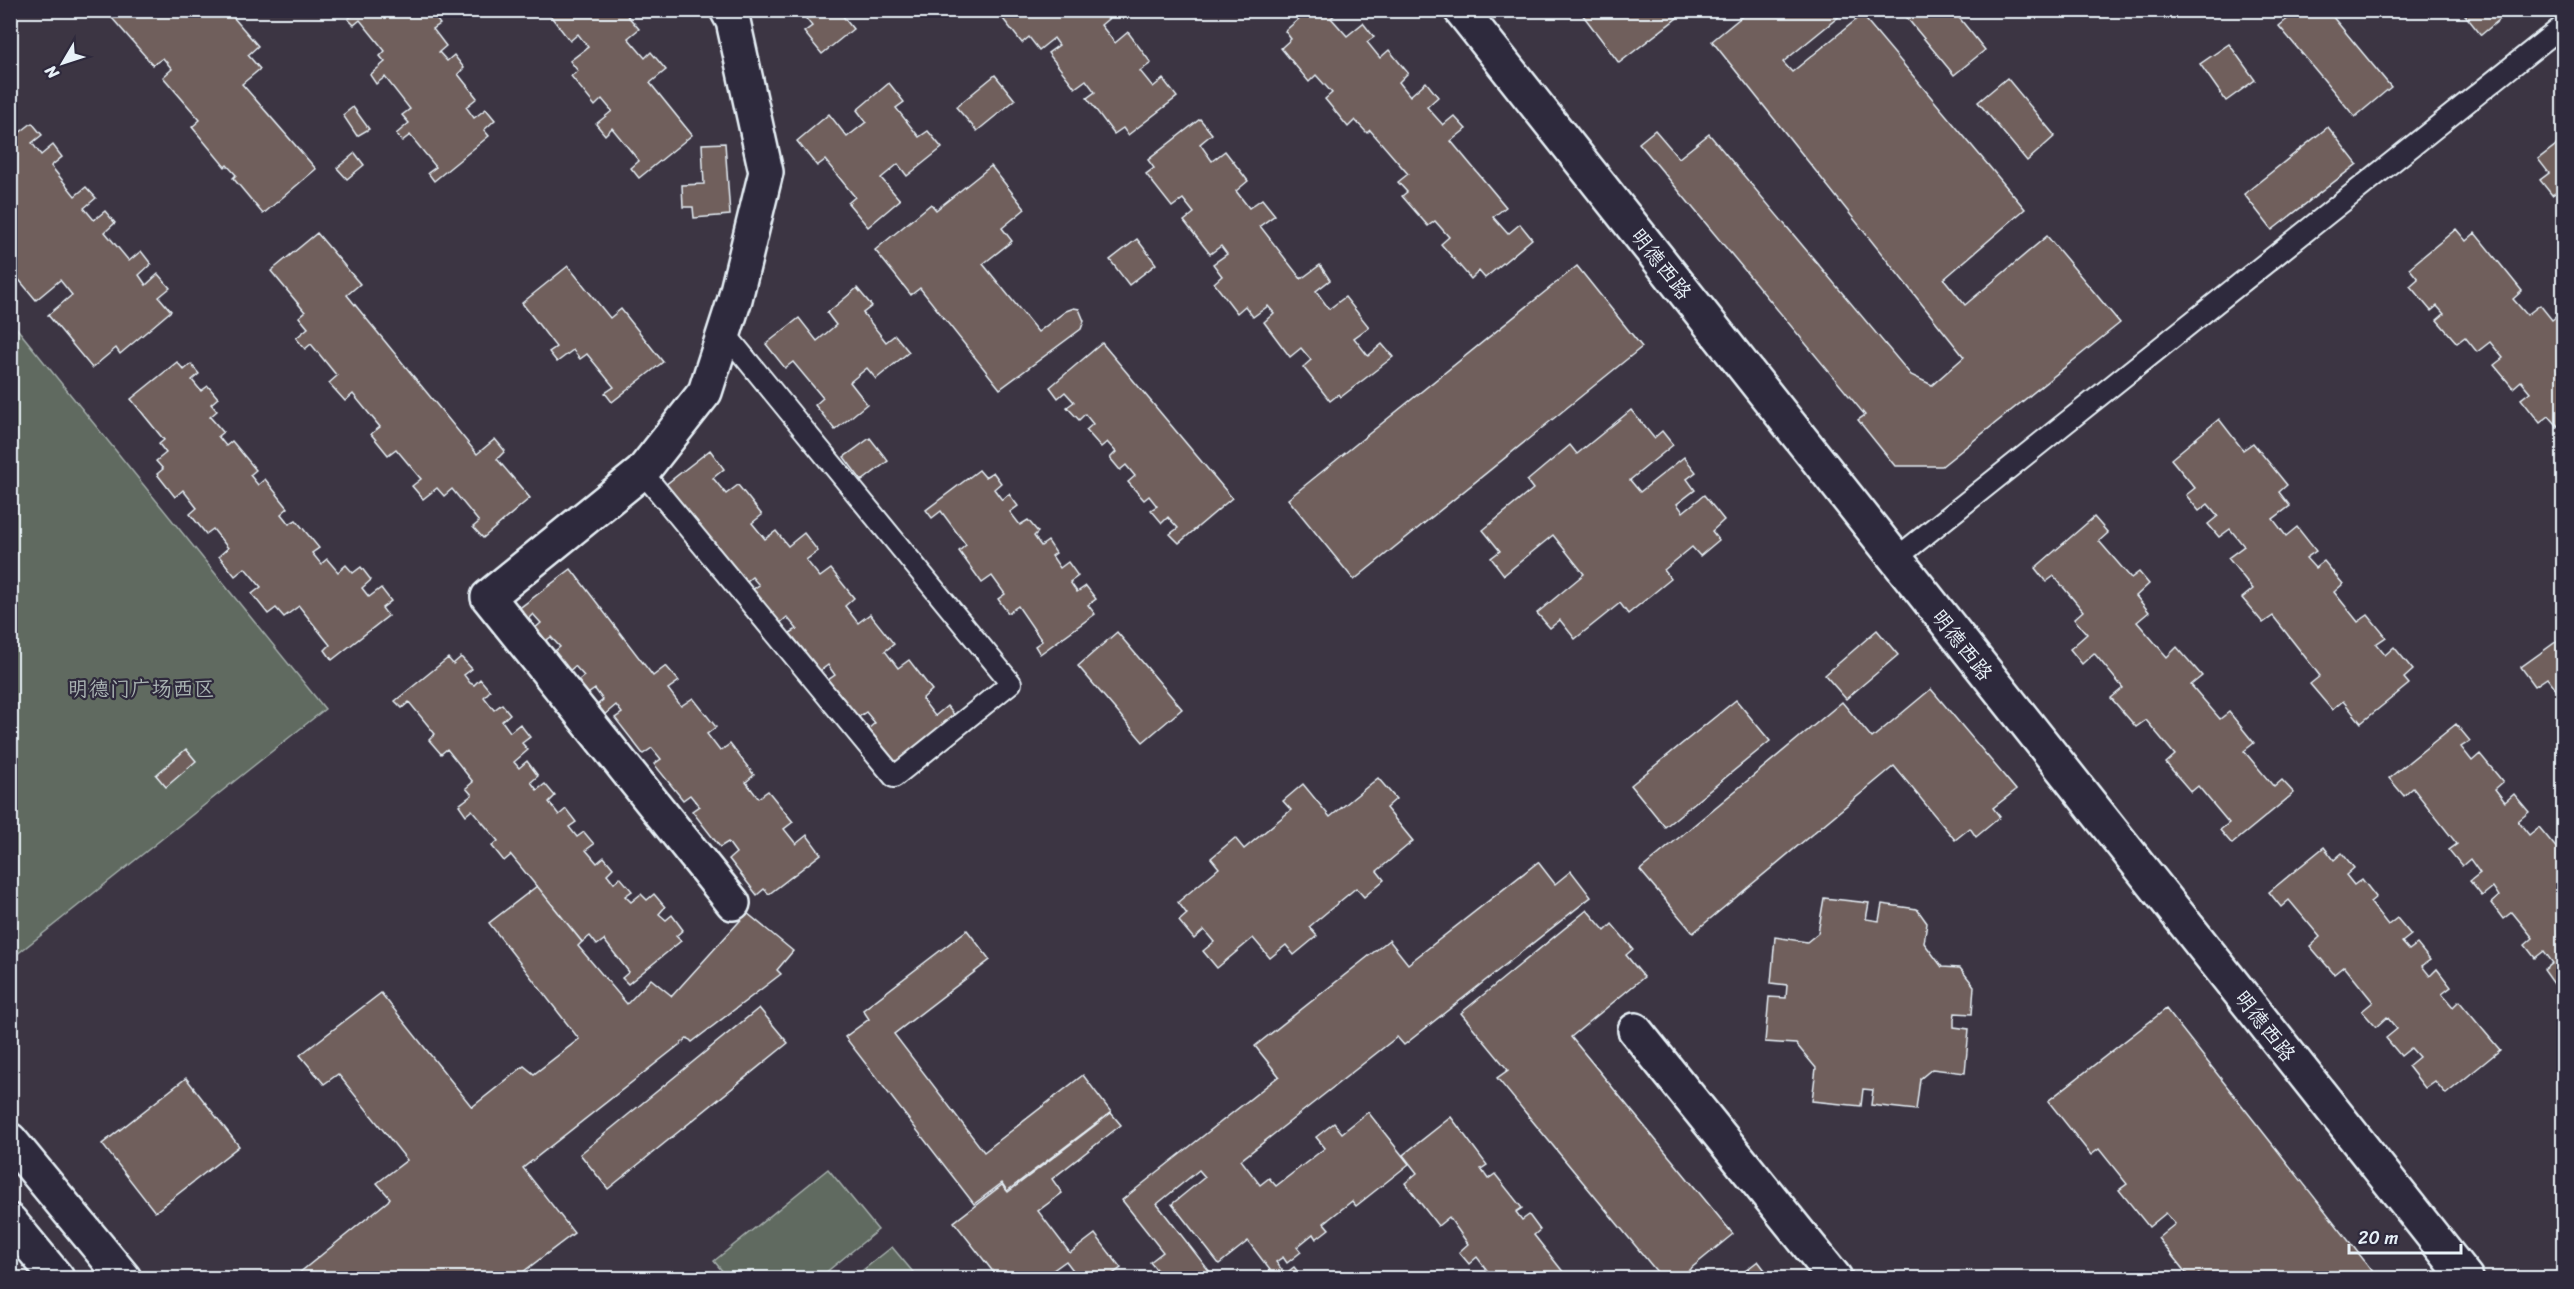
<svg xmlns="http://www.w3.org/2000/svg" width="2574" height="1289" viewBox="0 0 2574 1289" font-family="Sriracha,'LXGW WenKai TC',sans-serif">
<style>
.green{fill:#606b60;stroke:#a4aeac;stroke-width:1.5}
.building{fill:#6f5f5c;stroke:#e8f1f8;stroke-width:1.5}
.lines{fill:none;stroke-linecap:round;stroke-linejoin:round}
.service-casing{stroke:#e8f1f8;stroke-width:24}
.minor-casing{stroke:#e8f1f8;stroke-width:38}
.tertiary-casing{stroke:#e8f1f8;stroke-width:38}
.secondary-casing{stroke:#e8f1f8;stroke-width:38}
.primary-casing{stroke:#e8f1f8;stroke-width:38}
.service{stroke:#2f2a3d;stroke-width:20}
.minor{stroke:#2f2a3d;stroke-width:33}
.tertiary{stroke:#2f2a3d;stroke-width:33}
.secondary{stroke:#2f2a3d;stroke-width:33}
.primary{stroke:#2f2a3d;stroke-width:33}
.labels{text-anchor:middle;stroke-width:4.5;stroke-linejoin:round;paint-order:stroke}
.street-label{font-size:21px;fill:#e8f1f8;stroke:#2f2a3d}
.park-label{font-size:21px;fill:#abb5b4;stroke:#2f2a3d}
</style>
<rect width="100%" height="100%" fill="#3c3543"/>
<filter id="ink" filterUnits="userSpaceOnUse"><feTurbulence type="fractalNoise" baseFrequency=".0167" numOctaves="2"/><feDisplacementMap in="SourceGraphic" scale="12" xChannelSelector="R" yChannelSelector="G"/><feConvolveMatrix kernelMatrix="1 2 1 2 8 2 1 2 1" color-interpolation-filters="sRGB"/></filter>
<g filter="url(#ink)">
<!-- green -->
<g class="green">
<polygon points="10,320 325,709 11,959 10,959"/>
<polygon points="828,1169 878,1230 819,1278 728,1278 714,1261"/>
<polygon points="892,1247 918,1278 853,1278"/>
</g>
<!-- building -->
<g class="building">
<polygon points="105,10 227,10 258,46 248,55 260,69 242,84 316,169 263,214 233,178 236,175 227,165 225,167 192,127 200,120 163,77 172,69 163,58 153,65"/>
<polygon points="359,10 441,10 434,16 440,24 433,29 446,46 439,52 447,61 454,55 464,68 458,74 477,98 466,107 474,118 486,109 495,120 484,130 489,136 434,181 428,173 436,167 410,135 402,141 396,134 409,123 402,115 410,109 385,77 376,84 370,75 385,62 380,56 385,51 360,20 354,25 348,19"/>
<polygon points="554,10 633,10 627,15 639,29 628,38 645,58 651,52 666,70 650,83 692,135 639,178 631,168 639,161 612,128 605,135 596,124 612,111 602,99 595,106 571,76 578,71 570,61 588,47 578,34 570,41 549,14"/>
<polygon points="799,10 838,10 853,29 822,54 804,32 812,26"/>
<polygon points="1005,10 1080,10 1082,13 1085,10 1109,10 1113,15 1101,25 1115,43 1128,32 1151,63 1140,71 1153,87 1163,79 1177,97 1128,135 1123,128 1114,134 1087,98 1095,92 1086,80 1075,88 1048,53 1059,45 1054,38 1039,50 1029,37 1022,43 1000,15"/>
<polygon points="1309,10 1340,10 1331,18 1347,36 1363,23 1374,37 1367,42 1380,58 1389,50 1408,73 1399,82 1410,96 1426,82 1438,97 1427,107 1443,125 1454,116 1466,129 1451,141 1506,207 1493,217 1508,234 1520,224 1532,239 1485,278 1479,271 1471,279 1441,244 1449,237 1435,221 1428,226 1402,196 1407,192 1398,182 1408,174 1370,130 1367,133 1355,120 1348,127 1325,99 1332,93 1316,75 1309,82 1281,48 1291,39 1285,31"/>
<polygon points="1579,10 1671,10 1677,18 1619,63"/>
<polygon points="1750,10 1847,10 1783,62 1792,72 1862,15 2025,209 1944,279 1965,305 2047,236 2120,323 1942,466 1895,466 1858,420 1865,415 1639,143 1655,130 1679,158 1709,134 1911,375 1932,385 1964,357 1712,41"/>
<polygon points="1916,10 1953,10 1985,50 1954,75 1907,18"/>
<polygon points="2298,10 2327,10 2391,87 2355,117 2279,26"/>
<polygon points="2461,10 2511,10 2481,35"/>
<polygon points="2229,44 2255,80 2226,101 2200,64"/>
<polygon points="995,75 1015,100 977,131 956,107"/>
<polygon points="2007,78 2055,136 2027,161 1978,102"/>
<polygon points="889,83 904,102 896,108 919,137 928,131 942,148 907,176 898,164 881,178 900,200 868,227 848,203 855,197 825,160 817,166 797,141 829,114 847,137 866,122 857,110"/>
<polygon points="353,107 369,129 357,136 343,115"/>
<polygon points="1200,119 1212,134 1200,144 1212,161 1225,151 1248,181 1236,191 1249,208 1262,199 1275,215 1260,226 1301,279 1320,265 1330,280 1316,291 1329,309 1345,297 1369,327 1354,338 1368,356 1382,344 1393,357 1341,397 1339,394 1330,401 1303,367 1311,360 1301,348 1290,357 1264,322 1274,313 1268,306 1253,317 1245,306 1237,313 1214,283 1222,276 1213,264 1227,254 1221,246 1210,254 1184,221 1194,213 1183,199 1172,207 1146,174 1154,168 1148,160"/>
<polygon points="10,123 19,133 32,123 42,135 32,143 41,155 53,145 62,157 51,166 75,196 86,187 96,198 84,208 94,220 105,211 115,223 105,232 129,261 141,251 151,264 139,275 146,285 158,274 170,288 159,297 171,311 120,354 116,348 92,368 48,315 72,295 60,280 36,300 10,269 10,235 18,229 10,221"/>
<polygon points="2328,127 2357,164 2272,230 2244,194"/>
<polygon points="2564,139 2564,188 2552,195 2540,180 2549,173 2538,159"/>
<polygon points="725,143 730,215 694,218 693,207 683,207 682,185 704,184 702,144"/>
<polygon points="355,153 364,165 347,179 337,168"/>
<polygon points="991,166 1025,209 1002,228 1012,241 983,264 1038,332 1066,311 1074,308 1079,309 1084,321 1081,329 1000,389 920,288 911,295 875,250 931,204 936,210"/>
<polygon points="2456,229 2466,241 2475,233 2522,291 2513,299 2527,315 2540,305 2552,320 2562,312 2564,315 2564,433 2549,416 2540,423 2521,399 2530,392 2521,381 2513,388 2494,365 2503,358 2490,342 2477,352 2465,337 2457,343 2437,320 2444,314 2437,306 2431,311 2410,286 2418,279 2409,268"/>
<polygon points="317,233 360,284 347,295 477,454 495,439 505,451 497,459 530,498 483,538 473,527 479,522 452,489 444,496 437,488 423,499 412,486 421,479 396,449 388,455 371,434 380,427 353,394 345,401 329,383 337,376 311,344 305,349 296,338 308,328 299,317 305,312 271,271"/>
<polygon points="1137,239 1156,264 1129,285 1110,260"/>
<polygon points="568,266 610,318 621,309 663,362 612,402 605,393 614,387 587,354 580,359 573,350 557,362 549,352 556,347 522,303"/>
<polygon points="1577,266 1642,347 1354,580 1288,499"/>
<polygon points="857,288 872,306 863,313 886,342 895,335 909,352 876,379 867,368 850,382 867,404 835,430 815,405 823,398 793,362 785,368 766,344 799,318 817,341 836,325 827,313"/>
<polygon points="1102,343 1232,498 1179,543 1170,534 1178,528 1168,517 1162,523 1151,510 1157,506 1149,496 1144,500 1128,482 1135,476 1126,465 1120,470 1110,458 1116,452 1107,442 1101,447 1086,430 1093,424 1085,414 1079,420 1067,407 1074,402 1065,392 1058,398 1050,387"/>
<polygon points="177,362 184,370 191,364 199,374 192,380 201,391 208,386 218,398 211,404 217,411 210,417 223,432 218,436 226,446 232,441 256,470 250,475 258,485 265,479 288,508 281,514 289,524 296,520 319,548 312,553 321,564 327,559 338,572 346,565 353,573 361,567 371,580 362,588 369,597 381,588 391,601 382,608 388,616 332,660 325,650 330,645 299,606 284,617 276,608 268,614 252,594 261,587 245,568 235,576 219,556 228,548 213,529 206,534 190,514 197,508 183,490 175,497 157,474 163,469 156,461 166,453 159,444 164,440 131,399"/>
<polygon points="1631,410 1654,438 1662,431 1673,445 1630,480 1640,492 1684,457 1696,472 1687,479 1695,490 1677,504 1683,512 1704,495 1724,520 1712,531 1719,540 1700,556 1692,547 1664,570 1671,579 1628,614 1620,603 1575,639 1560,620 1550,628 1537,613 1584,574 1553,535 1504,575 1491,558 1500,551 1483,530 1533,489 1527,481 1570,445 1577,454"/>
<polygon points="2219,419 2243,450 2253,443 2287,485 2279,492 2290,506 2273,519 2286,536 2297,527 2316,551 2306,558 2315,568 2324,561 2343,584 2334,592 2358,622 2368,615 2386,637 2376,644 2385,655 2394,647 2413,670 2404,678 2409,684 2361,723 2343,701 2332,710 2310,684 2320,676 2273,616 2263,623 2242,598 2253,589 2228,558 2244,546 2230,529 2219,537 2208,524 2218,516 2208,504 2199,511 2186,495 2195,488 2171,459"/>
<polygon points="870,438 888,461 862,481 844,457"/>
<polygon points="710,450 724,469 713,478 726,494 738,485 762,515 752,523 765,539 776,531 788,546 804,533 818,551 806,560 820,577 831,569 854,598 845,606 858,623 870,614 894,644 885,651 898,668 909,660 932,690 922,699 935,716 947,706 961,723 895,765 868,729 875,723 866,712 857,718 828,680 835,675 828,665 820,671 790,633 797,629 787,617 779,624 752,590 759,585 752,577 738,588 733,583 725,589 698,554 660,489"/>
<polygon points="979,470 985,477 993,472 1001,483 994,489 1002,500 1009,494 1018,506 1010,512 1020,525 1028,520 1038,532 1034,536 1041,546 1048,541 1056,553 1052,556 1060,568 1068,562 1078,576 1070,582 1077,592 1086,586 1096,599 1088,605 1095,614 1040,654 1035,646 1042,641 1018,606 1008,613 998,599 1005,594 992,576 982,583 959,551 966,545 941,511 932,518 926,510"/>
<polygon points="2094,517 2108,533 2099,541 2131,578 2139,572 2149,584 2136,596 2149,612 2137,622 2167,657 2177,647 2202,676 2191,685 2220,719 2229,712 2254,743 2244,751 2274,787 2282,780 2294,793 2232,844 2220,830 2229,823 2198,786 2191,792 2166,763 2175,755 2146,720 2136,727 2111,698 2123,688 2094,653 2082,664 2070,649 2087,634 2074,619 2083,611 2054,576 2046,582 2035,568"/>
<polygon points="571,569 653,676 666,666 679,681 668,689 681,706 693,698 716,727 707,734 720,751 730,744 754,775 746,782 758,798 768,791 793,822 784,829 796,844 807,835 821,854 769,894 764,889 757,895 729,859 736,853 728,842 720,847 692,811 699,806 690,795 683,800 654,764 661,759 652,748 643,754 615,718 622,713 616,705 603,716 596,706 603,700 595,689 585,696 575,683 584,676 575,666 567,673 552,653 560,647 551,637 544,642 534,629 541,623 533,614 526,621 517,610"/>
<polygon points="1877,630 1898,655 1846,699 1825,675"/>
<polygon points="1117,632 1182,709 1143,742 1078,666"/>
<polygon points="2564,636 2564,700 2547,678 2535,686 2521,667"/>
<polygon points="461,657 472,669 464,675 470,683 474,685 480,679 490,691 484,697 494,710 502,704 510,714 502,721 510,732 520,724 530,737 522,743 528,750 514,762 519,768 527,761 538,776 531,782 537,790 545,784 555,796 549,802 559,815 566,809 576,822 569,827 577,837 584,832 594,844 586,850 597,863 604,857 613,868 607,874 614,883 620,877 632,891 625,896 631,902 641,894 647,900 654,894 665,907 659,914 666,920 672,915 683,930 676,936 681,941 628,984 622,978 629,972 604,940 597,945 590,936 582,942 511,855 504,861 492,846 498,841 472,810 466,815 459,805 472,795 466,788 473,782 447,749 441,754 429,740 435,734 409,702 402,708 395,701 448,658 453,664"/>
<polygon points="1931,689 2016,790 1993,808 2000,817 1976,837 1970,828 1955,840 1894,766 1693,933 1640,870 1842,702 1872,738"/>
<polygon points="1736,700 1770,741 1665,827 1631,785"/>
<polygon points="2456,724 2470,741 2461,747 2472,761 2480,754 2503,782 2495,789 2505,802 2514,794 2529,812 2518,821 2529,835 2539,827 2564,857 2564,866 2559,870 2564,875 2564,976 2554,984 2544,970 2553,963 2544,951 2535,958 2525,945 2533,938 2512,912 2503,919 2491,903 2499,896 2493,887 2482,896 2470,881 2480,873 2470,859 2462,866 2449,850 2457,844 2413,788 2404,796 2389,778"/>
<polygon points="186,749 196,761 166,787 156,775"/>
<polygon points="1378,778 1396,799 1386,808 1413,841 1377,871 1384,880 1364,897 1356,888 1309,927 1317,936 1294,955 1286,945 1270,958 1253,938 1217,968 1203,951 1214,942 1204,930 1194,939 1179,921 1187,914 1178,902 1219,868 1211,858 1235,838 1244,849 1291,810 1283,801 1303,784 1330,817"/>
<polygon points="2324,847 2334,860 2342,853 2354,868 2346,875 2354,885 2362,879 2376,897 2370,902 2388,925 2397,918 2411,935 2402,942 2409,950 2417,944 2430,960 2422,966 2430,976 2437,969 2451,987 2442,994 2453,1007 2459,1001 2500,1050 2446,1094 2435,1081 2425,1088 2408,1066 2419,1057 2411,1048 2401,1056 2386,1038 2397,1029 2387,1017 2376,1027 2362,1011 2373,1002 2344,966 2334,974 2310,946 2320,937 2289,900 2281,907 2269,892"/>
<polygon points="1538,862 1555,884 1571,871 1591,897 1404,1045 1397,1037 1241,1160 1260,1185 1269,1178 1276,1186 1325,1148 1316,1137 1334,1123 1342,1133 1368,1112 1409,1164 1356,1206 1352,1201 1324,1223 1329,1229 1316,1239 1313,1234 1297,1247 1301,1252 1287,1263 1283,1257 1276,1262 1285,1274 1294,1267 1303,1278 1259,1278 1270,1270 1248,1241 1219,1264 1172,1204 1205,1177 1199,1170 1157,1204 1210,1272 1201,1278 1163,1278 1150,1262 1163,1252 1122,1200 1279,1076 1255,1046 1389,940 1408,964"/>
<polygon points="537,886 582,942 578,946 627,1004 651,979 672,996 747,913 793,951 777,970 781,974 692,1042 688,1038 523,1168 574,1233 515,1278 293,1278 388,1201 390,1198 377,1183 407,1160 338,1074 324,1084 300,1055 381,993 472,1107 524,1066 534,1074 579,1039 489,923"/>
<polygon points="1824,898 1869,903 1866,919 1879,921 1882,904 1917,909 1927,923 1924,943 1942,967 1960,968 1974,986 1972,1014 1955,1013 1954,1020 1954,1027 1969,1029 1965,1073 1932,1069 1920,1079 1916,1110 1871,1105 1873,1090 1863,1089 1861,1106 1812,1101 1816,1068 1796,1044 1765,1042 1769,997 1786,998 1787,985 1771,983 1775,937 1807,942 1818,933"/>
<polygon points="1587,910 1605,931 1612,924 1633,949 1626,955 1644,977 1571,1037 1733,1234 1679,1278 1662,1278 1497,1078 1508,1070 1461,1013"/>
<polygon points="967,930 990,960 894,1034 984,1152 1083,1075 1111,1112 1007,1191 1002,1183 974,1204 845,1037 869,1019 863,1010"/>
<polygon points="759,1008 788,1043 608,1189 580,1154"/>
<polygon points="2166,1009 2378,1278 2202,1278 2199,1274 2190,1278 2158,1238 2175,1224 2166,1213 2149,1227 2119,1190 2127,1184 2099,1149 2091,1155 2048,1101"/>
<polygon points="186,1078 239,1146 155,1212 102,1144"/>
<polygon points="1111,1113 1121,1125 1052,1179 1062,1193 1038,1211 1070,1253 1095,1234 1121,1268 1107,1278 1079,1278 1066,1261 1042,1278 998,1278 954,1222 1002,1185 1008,1192"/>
<polygon points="1451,1117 1487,1165 1481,1169 1488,1179 1495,1174 1522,1208 1516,1212 1522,1220 1529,1215 1540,1230 1534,1235 1568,1278 1485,1278 1490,1274 1477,1257 1469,1264 1459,1252 1468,1244 1449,1217 1438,1226 1405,1183 1417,1173 1403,1155"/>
<polygon points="1758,1261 1771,1278 1736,1278"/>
</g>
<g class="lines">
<!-- service casing -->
<g class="service-casing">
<g id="service">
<polyline points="642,472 894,777 1011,683 724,332"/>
<polyline points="1894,560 2564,25"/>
</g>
</g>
<!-- minor casing -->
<g class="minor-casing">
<g id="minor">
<polyline points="727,10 733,21 766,172 735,299 705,392 642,472 488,597 733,903"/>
<polyline points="1635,1030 1835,1278"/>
</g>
</g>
<!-- tertiary casing -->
<g class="tertiary-casing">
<polyline id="tertiary" points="1461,10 2466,1278"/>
</g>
<!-- secondary casing -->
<g class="secondary-casing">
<polyline id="secondary" points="10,1140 124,1278"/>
</g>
<!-- primary casing -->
<g class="primary-casing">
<polyline id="primary" points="10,1221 57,1278"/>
</g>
<!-- service -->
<use href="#service" class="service"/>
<!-- minor -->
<use href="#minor" class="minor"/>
<!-- tertiary -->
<use href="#tertiary" class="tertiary"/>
<!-- secondary -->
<use href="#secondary" class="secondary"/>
<!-- primary -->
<use href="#primary" class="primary"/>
</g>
</g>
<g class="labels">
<!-- street labels -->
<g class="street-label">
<text transform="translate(1661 264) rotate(52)" y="7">明德西路</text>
<text transform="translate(1962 645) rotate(52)" y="7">明德西路</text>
<text transform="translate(2265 1026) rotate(52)" y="7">明德西路</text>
</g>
<!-- park labels -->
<g class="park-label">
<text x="141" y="696">明德门广场西区</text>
</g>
</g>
<!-- margin -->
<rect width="2574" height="1289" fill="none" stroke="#2f2a3d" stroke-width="36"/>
<rect x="18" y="18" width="2538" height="1253" fill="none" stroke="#e8f1f8" stroke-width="2" filter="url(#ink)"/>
<!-- north arrow -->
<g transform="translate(63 63) rotate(231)" stroke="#2f2a3d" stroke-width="4.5" paint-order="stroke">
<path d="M0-4.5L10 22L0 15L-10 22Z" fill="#e8f1f8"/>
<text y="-9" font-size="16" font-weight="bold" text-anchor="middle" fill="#e8f1f8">N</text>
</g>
<!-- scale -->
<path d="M2349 1244v9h112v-9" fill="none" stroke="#e8f1f8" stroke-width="3"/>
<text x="2358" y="1244" font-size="18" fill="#e8f1f8" stroke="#2f2a3d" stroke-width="4.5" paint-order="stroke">20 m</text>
</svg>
